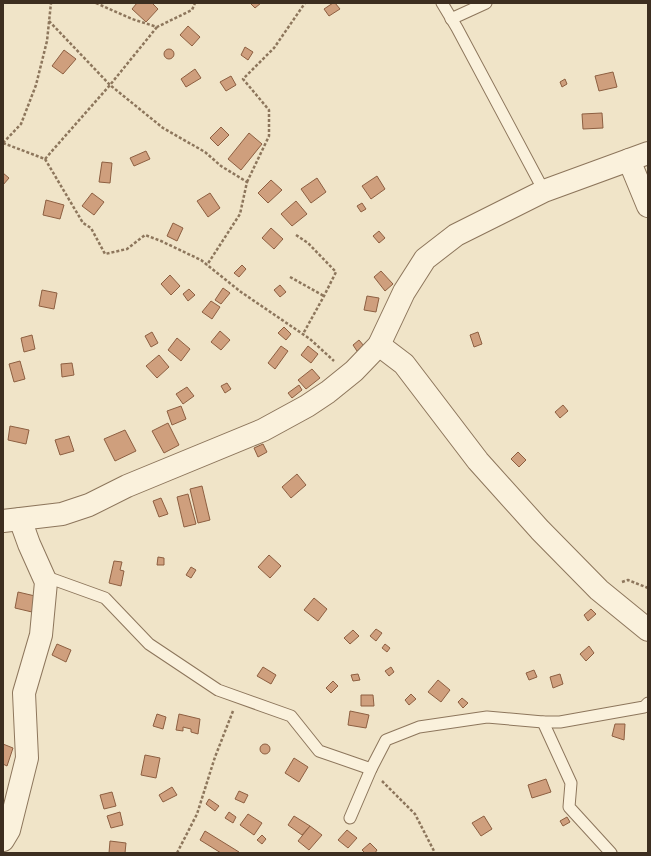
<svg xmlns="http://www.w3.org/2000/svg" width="651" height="856" viewBox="0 0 651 856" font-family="'Crimson Pro',serif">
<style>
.building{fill:#cf9f7d;stroke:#8d5f41}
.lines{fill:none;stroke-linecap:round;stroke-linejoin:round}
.lane-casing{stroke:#8d765c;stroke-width:13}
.street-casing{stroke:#8d765c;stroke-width:24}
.path{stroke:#8d765c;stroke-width:2.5;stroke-dasharray:3 2;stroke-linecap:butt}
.lane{stroke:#faf1dc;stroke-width:11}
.street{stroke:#faf1dc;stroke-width:22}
</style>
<rect width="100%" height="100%" fill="#f0e4c8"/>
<!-- building -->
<g class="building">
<polygon points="137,3 152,3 158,9 146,22 132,9"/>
<polygon points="250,3 261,3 255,8"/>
<polygon points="333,3 335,3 340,9 329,16 324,9"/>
<polygon points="188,26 200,37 192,46 180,35"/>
<polygon points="245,47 253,52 248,60 241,55"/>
<circle cx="169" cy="54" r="5"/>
<polygon points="64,50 76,59 63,74 52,66"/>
<polygon points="195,69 201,78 186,87 181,79"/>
<polygon points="613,72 617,87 599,91 595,76"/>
<polygon points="231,76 236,85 226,91 220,82"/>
<polygon points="565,79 567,84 562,87 560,82"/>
<polygon points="602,113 603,128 583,129 582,114"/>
<polygon points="221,127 229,135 218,146 210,138"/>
<polygon points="249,133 262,144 241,170 228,159"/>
<polygon points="146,151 150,159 134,166 130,158"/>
<polygon points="102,162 112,163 110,183 99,182"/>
<polygon points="3,173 9,178 3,185"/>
<polygon points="377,176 385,189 371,199 362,186"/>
<polygon points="317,178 326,192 311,203 301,189"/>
<polygon points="271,180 282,190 268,203 258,193"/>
<polygon points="92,193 104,202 94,215 82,206"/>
<polygon points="210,193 220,208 208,217 197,201"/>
<polygon points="46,200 64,205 60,219 43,215"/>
<polygon points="296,201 307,214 292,226 281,214"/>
<polygon points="362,203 366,209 361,212 357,206"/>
<polygon points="173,223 183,228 177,241 167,236"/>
<polygon points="271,228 283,239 274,249 262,238"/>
<polygon points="379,231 385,238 379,243 373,236"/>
<polygon points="242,265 246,269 239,277 234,273"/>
<polygon points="381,271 393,284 385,291 374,277"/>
<polygon points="170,275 180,286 171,295 161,284"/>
<polygon points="280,285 286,292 280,297 274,290"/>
<polygon points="223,288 230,293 221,304 215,300"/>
<polygon points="189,289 195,295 188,301 183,294"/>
<polygon points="42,290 57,293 54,309 39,306"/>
<polygon points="367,296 379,298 376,312 364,310"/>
<polygon points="211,301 220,307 212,319 202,312"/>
<polygon points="284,327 291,334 286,340 278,333"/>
<polygon points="220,331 230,340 221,350 211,342"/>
<polygon points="152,332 158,343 151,347 145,336"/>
<polygon points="478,332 482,344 474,347 470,335"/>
<polygon points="32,335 35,349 24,352 21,338"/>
<polygon points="177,338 190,349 181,361 168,350"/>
<polygon points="359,340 364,346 357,351 353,345"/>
<polygon points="281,346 288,351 275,369 268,363"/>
<polygon points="308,346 318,354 311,363 301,355"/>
<polygon points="159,355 169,367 157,378 146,366"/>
<polygon points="20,361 25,379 14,382 9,364"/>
<polygon points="72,363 74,375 62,377 61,364"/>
<polygon points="312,369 320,378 306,389 298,380"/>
<polygon points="227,383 231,389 225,393 221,386"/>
<polygon points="299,385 302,390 292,398 288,393"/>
<polygon points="187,387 194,396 183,404 176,394"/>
<polygon points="563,405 568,411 560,418 555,412"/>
<polygon points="181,406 186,419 172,425 167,411"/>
<polygon points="168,423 179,445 164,453 152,431"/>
<polygon points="10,426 29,430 26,444 8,440"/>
<polygon points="125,430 136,451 115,461 104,439"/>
<polygon points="69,436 74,451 60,455 55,440"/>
<polygon points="263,444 267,452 258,457 254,448"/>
<polygon points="518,452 526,460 519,467 511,459"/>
<polygon points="297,474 306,485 291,498 282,487"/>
<polygon points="202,486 210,520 198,523 190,489"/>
<polygon points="188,494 196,524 184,527 177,497"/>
<polygon points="161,498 168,514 159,517 153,501"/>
<polygon points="269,555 281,566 270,578 258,567"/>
<polygon points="158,557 164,558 164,565 157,565"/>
<polygon points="114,561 122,562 120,570 124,571 121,586 109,583"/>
<polygon points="191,567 196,570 191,578 186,575"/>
<polygon points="18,592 35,596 32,612 15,608"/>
<polygon points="314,598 327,609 318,621 304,610"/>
<polygon points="591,609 596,614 588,621 584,615"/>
<polygon points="376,629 382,633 376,641 370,636"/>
<polygon points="353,630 359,636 350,644 344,638"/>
<polygon points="57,644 71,650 66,662 52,655"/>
<polygon points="385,644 390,648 387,652 382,648"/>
<polygon points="589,646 594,653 586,661 580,654"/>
<polygon points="263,667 276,675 271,684 257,676"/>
<polygon points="391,667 394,672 389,676 385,671"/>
<polygon points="534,670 537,677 529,680 526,673"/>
<polygon points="358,674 360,680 353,681 351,675"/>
<polygon points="560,674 563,684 553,688 550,677"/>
<polygon points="438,680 450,690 441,702 428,692"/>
<polygon points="333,681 338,686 331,693 326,688"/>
<polygon points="411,694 416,699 409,705 405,700"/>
<polygon points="361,695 373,695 374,706 361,706"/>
<polygon points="462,698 468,703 463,708 458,702"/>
<polygon points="350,711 369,715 366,728 348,725"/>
<polygon points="157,714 166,717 163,729 153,726"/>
<polygon points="179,714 200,719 198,734 191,732 191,729 183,727 183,731 176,730"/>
<polygon points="615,724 625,724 624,740 612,736"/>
<circle cx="265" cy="749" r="5"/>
<polygon points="3,744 13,748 7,766 3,764"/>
<polygon points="145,755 160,758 156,778 141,775"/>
<polygon points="294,758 308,767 299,782 285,773"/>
<polygon points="546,779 551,792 532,798 528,785"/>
<polygon points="172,787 177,795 163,802 159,795"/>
<polygon points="239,791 248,795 244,803 235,799"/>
<polygon points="112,792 116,806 104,809 100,795"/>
<polygon points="209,799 219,806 215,811 206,804"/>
<polygon points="120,812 123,825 111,828 107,816"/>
<polygon points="229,812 236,817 233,823 225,818"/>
<polygon points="248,814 262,823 254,835 240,825"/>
<polygon points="294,816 310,826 302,835 288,825"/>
<polygon points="484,816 492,829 481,836 472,823"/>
<polygon points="567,817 570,822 563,826 560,821"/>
<polygon points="310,826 322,835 309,850 298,841"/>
<polygon points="347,830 357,838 348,848 338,840"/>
<polygon points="205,831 239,852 239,853 221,853 200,840"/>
<polygon points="262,835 266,839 262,844 257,840"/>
<polygon points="110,841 126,843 125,853 109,853"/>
<polygon points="370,843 377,850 375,853 365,853 362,850"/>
</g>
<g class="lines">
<!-- lane casing -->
<g class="lane-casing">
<g id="lane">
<polyline points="442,3 457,28 544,191"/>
<polyline points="451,19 486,3"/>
<polyline points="44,576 105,598 149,644 218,690 291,716 319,751 371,769"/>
<polyline points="543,722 571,783 569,807 611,853"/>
<polyline points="350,818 371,769 386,740 419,727 487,717 543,722 560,722 644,707 648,703"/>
</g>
</g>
<!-- street casing -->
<g class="street-casing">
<g id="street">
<polyline points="629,160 648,206"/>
<polyline points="379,345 404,364 478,461 540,530 599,590 648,630"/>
<polyline points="3,521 62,514 89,505 127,486 263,430 307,406 328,392 354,371 379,345 404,292 425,259 456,235 544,191 648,153"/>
<polyline points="3,840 9,830 27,758 24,693 41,635 46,582 29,544 20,519"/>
</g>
</g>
<!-- path -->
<g class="path">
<polyline points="96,3 132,19 157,27 192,10 195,3"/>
<polyline points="49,21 110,85 163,128 205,152 221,166 247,182 240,214 207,265"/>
<polyline points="3,143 45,159 110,85 157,27"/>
<polyline points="3,143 21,124 36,85 47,41 51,3"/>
<polyline points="45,159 83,223 91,228 105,254 127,249 145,235 161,241 201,260 241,292 310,339 334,361"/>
<polyline points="247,182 269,136 269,110 243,79 274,48 305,3"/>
<polyline points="296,235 308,243 336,272 324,296 303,334"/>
<polyline points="290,277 324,296"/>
<polyline points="622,582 628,580 648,588"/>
<polyline points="382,781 415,814 435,853"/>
<polyline points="177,853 197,814 215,757 233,711"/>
</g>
<!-- lane -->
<use href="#lane" class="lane"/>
<!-- street -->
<use href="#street" class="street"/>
</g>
<!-- border -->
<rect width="651" height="856" fill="none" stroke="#3d2e20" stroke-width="8"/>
</svg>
